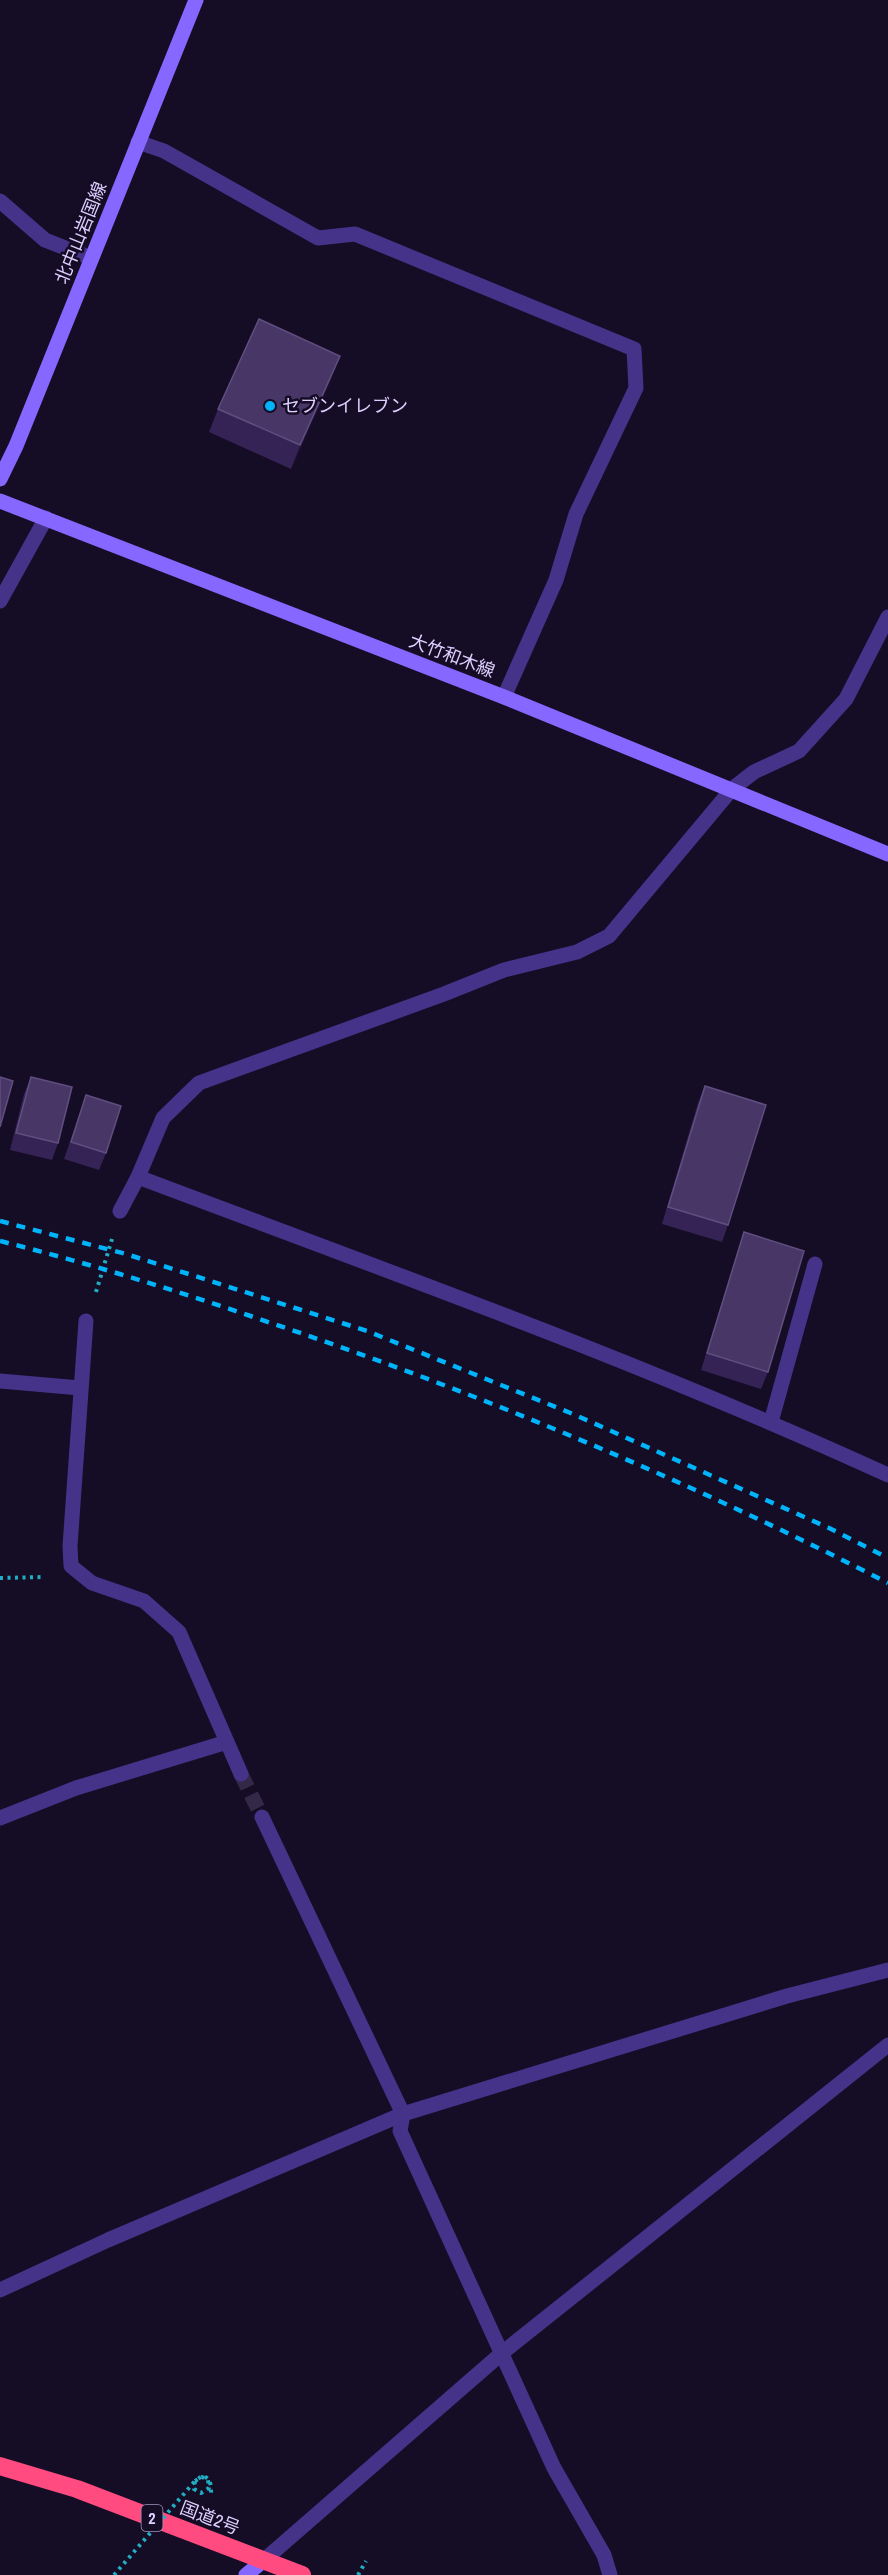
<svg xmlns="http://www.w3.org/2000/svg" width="888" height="2575" viewBox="0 0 888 2575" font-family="'Archivo Narrow','Noto Sans JP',sans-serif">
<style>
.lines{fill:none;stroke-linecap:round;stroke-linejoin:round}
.street-tunnel{stroke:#332946;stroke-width:15;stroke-dasharray:15 8;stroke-linecap:butt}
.path{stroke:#21aec2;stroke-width:4;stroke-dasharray:3 4.5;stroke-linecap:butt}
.lane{stroke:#453289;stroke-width:15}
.street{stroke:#453289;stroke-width:15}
.secondary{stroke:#8667ff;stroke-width:15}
.highway{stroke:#ff4b80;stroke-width:18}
.rail{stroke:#00b4fb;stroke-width:4.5;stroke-dasharray:9 8;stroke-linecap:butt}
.path-bridge{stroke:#21aec2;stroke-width:4;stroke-dasharray:3 4.5;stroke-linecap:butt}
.wall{fill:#362355}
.shaded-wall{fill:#21123a}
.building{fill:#483667;stroke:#5f4e7f;stroke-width:1.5}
.poi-dot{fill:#00b4fb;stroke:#150c25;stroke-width:2}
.labels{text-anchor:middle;stroke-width:5;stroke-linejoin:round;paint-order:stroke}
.shield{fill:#150c25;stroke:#a295be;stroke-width:1.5}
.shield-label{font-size:16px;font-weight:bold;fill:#ded0ff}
.street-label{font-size:18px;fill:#ded0ff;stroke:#150c25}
.poi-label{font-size:18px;fill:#ded0ff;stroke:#150c25;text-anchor:start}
</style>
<rect width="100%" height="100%" fill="#150c25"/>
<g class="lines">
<!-- street-tunnel -->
<polyline class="street-tunnel" points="241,1774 262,1817"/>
<!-- path -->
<g class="path">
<polyline points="96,1292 112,1239"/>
<polyline points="0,1578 43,1577"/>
<path d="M195,2481L202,2477L208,2480L209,2488L201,2493L194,2489L195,2481L202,2476C212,2478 211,2487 211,2496"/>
<polyline points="358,2575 366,2561"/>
</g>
<!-- lane -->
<polyline class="lane" points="771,1422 815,1264"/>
<!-- street -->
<g class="street">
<polyline points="138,142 164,151 318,238 355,234 634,349 636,388 576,514 556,580 504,697"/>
<polyline points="0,201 45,240 91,258"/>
<polyline points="0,601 46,518"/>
<path d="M138,1177C390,1272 644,1363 888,1475"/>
<polyline points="120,1211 138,1177 163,1118 199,1083 444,994 504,970 577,952 609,936 732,789 754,772 799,751 846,699 888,617"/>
<polyline points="86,1321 70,1546 71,1566 92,1583 144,1601 179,1632 241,1774"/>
<polyline points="0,1381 80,1388"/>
<polyline points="262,1817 403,2114 400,2131 554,2468 604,2555 610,2575"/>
<polyline points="0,1818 76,1788 227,1742"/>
<polyline points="0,2290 108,2240 403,2114 787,1996 888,1970"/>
<polyline points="263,2561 502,2353 888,2045"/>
</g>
<!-- secondary -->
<g class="secondary">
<polyline points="0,479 16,446 196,0"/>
<polyline points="0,501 504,697 888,854"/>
<polyline points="246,2575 263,2561"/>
</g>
<!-- highway -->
<polyline class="highway" points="0,2466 77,2489 302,2575"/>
<!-- rail -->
<g class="rail">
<polyline points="0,1221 126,1254 367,1331 573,1414 829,1528 888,1558"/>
<path d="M0,1241C92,1264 181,1292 271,1323C482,1394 689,1481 888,1583"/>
</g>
<!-- path-bridge -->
<polyline class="path-bridge" points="114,2575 195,2481"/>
</g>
<!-- wall -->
<g class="wall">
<polygon points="331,379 291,469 209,432 218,409"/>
<polygon points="31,1077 58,1143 52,1160 10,1150 24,1094"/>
<polygon points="705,1086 728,1225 722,1242 662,1224 698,1103"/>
<polygon points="86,1095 106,1153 99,1170 64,1159"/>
<polygon points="744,1232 768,1372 761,1389 701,1370 738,1250"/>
</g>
<!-- shaded-wall -->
<polygon class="shaded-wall" points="340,356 331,379 291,469 300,445"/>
<!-- building -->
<g class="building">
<polygon points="259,319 340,356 300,445 218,409"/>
<polygon points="0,1077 13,1081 0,1127"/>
<polygon points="31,1077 72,1087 58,1143 16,1133"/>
<polygon points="705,1086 766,1105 728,1225 668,1207"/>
<polygon points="86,1095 121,1106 106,1153 71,1142"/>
<polygon points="744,1232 804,1251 768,1372 707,1353"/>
</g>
<!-- markers -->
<circle class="poi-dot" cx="270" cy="406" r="6"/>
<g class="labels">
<!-- shield labels -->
<rect class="shield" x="141.5" y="2505" width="21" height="26" rx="4.5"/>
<g class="shield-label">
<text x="152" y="2524">2</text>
</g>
<!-- street labels -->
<g class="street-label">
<text transform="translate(81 233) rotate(-68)" y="6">北中山岩国線</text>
<text transform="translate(452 656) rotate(21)" y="6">大竹和木線</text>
<text transform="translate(210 2518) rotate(21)" y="6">国道2号</text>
</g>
<!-- poi labels -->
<g class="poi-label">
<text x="282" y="412">セブンイレブン</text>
</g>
</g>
</svg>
